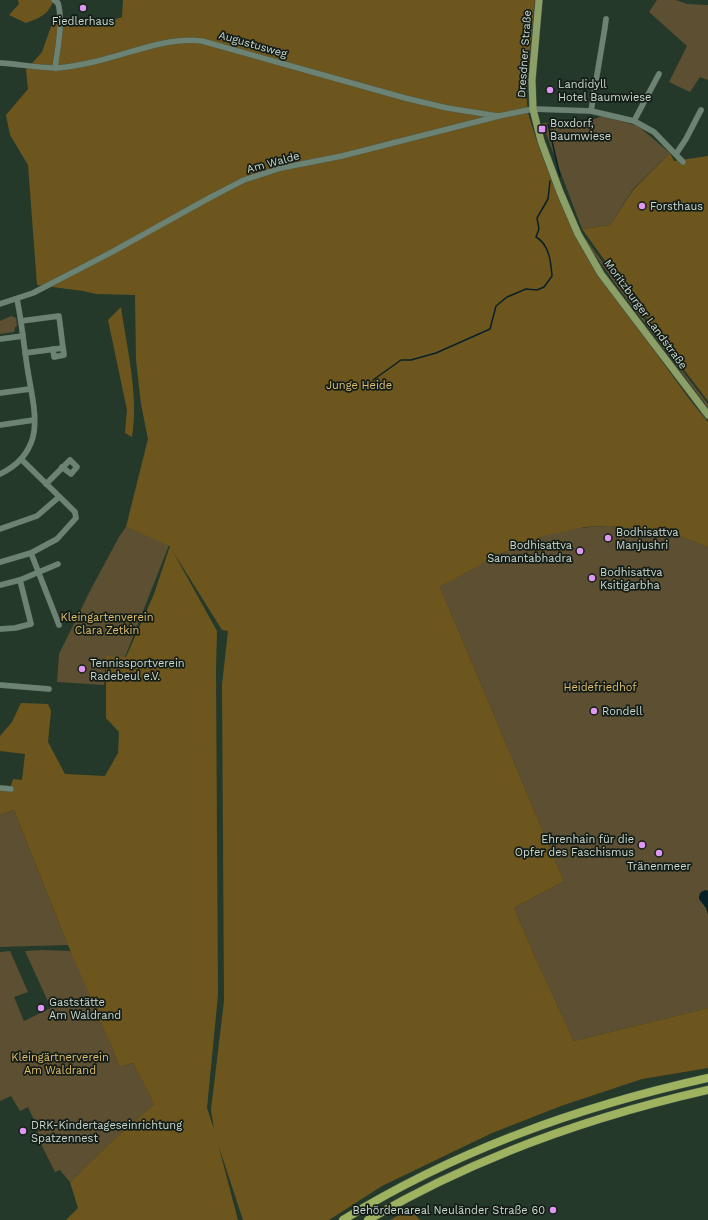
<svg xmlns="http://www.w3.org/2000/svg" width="708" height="1220" viewBox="0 0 708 1220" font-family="'Work Sans',sans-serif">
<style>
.green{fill:#5d5032}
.forest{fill:#6d561d;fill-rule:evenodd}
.water{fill:#082027}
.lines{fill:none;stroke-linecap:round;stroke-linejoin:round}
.stream{stroke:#082027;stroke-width:1.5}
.minor-casing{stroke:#425447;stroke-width:6}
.major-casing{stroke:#425447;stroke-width:8}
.highway-casing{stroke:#425447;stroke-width:9}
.minor{stroke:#6c8272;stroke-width:5.5}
.major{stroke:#8b9f67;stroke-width:7}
.highway{stroke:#9fb25f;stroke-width:8}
.poi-dot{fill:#df98f2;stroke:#141d17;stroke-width:1.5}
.labels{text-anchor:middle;stroke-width:3.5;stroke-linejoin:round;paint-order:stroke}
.poi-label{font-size:11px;fill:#ccd8ce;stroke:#141d17;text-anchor:start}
.street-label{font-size:11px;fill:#ccd8ce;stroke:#141d17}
.park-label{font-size:11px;fill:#e1be6b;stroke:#141d17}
</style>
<rect width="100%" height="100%" fill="#24392a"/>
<!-- green -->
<g class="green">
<polygon points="657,0 676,0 687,4 708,5 708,80 700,77 690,92 669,82 687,46 649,12"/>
<polygon points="602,116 638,126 670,153 633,189 610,225 582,229 542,123 590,121"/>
<polygon points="583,238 585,238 680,368 708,404 708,408 614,282"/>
<polygon points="11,316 16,318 17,326 15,327 14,332 0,334 0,321"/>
<path d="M608,526L662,532L682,537L708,547V1008L574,1041L536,959L514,908L564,881L440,587C473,569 506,549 541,536C563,529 586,527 608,526Z"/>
<polygon points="126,527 169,545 125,657 106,657 104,685 57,682 59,654 91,589 119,537"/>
<polygon points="14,810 68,945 0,947 0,815"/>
<polygon points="42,950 71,951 120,1067 133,1063 154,1104 112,1141 70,1182 60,1170 55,1172 36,1134 39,1131 28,1107 20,1111 11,1096 0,1101 0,952 10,951 28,992 14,997 24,1021 51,1008 25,951"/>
</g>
<!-- forest -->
<g class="forest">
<path d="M18,0H54C47,16 41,17 26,23L9,15L19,4Z"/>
<path d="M123,0H535L526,93L528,113L537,142L562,206L576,236L622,306L690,400L708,422V547L682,537L662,532L608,526L585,527L542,536L502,553L440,587L564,881L514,908L536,959L574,1041L708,1008V1068L642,1079L561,1106L492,1133L382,1186L329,1220H243L218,1144L238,1220H66L78,1208L70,1182L112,1141L154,1104L133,1063L120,1067L68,945L14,810L0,815V790L10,789L13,779L22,780L25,754L0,751V736L12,722L21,703L48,704L51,711L48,742L65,774L105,776L118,753L119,732L106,718V656L126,657L154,594L170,546L126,527L148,439L141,404L136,360L135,295L96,294L83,291L37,285L28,165L10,135L6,115L28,89L26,70L42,52L54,18L107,22L122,17ZM172,550L222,630L228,631L222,685L224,1001L211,1110L214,1129L207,1108L218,995L216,671L217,631Z"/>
<polygon points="670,153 674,161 708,156 708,401 682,367 582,229 610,225 633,190"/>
<path d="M121,307C127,349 139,396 132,437L125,433L127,410L108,320Z"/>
<polygon points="410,1209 420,1220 390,1220"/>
</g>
<!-- water -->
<path class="water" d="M706,890L708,891V915L706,908L699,899C699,893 701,891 706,890Z"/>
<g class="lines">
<!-- stream -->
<g class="stream">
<polyline points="548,124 560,176"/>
<path d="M373,380L401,360H411L436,353L490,329L496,306L507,297L526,289L537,290L544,287L552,276C551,262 549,244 536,237L539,229L537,218L548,199L550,181"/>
</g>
<!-- minor casing -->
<g class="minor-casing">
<g id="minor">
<path d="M54,0L58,3C63,21 58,48 55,68"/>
<path d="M0,63C19,64 39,68 58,68C68,67 79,65 89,63C125,56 166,36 202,41L405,98L447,108L498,116"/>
<polyline points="591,111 605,27 606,19"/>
<polyline points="634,121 659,74"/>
<polyline points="676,154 686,139 701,110"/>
<polyline points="0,304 33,293 112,252 211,197 244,180 281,168 342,156 499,116 533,109 591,111 634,121 654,132 683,162"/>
<polyline points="21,321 59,316 63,348 25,353"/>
<polyline points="0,339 23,336"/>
<polyline points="53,349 54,357 64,355 63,348"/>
<polyline points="0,393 30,389"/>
<polyline points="0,425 34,420"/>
<path d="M0,474C17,466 28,455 33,437C38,418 31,391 28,372C24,348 22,323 17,299"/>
<polyline points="46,484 70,460 77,467 71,474 62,467"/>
<polyline points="0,529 37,516 59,497"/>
<polyline points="31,553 59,625"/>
<polyline points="0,562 31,553 57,539 76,518 75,512 22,460"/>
<polyline points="0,585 20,580 58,564"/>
<polyline points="0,629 15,628 31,624 20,580"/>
<polyline points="0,685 49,689"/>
<polyline points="0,788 11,789"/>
</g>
</g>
<!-- major casing -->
<g class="major-casing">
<polyline id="major" points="539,0 532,80 533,109 541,141 560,192 578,234 601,274 708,415"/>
</g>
<!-- highway casing -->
<g class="highway-casing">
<g id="highway">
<path d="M343,1220C457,1150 578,1107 708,1078"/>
<path d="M368,1220C473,1158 589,1117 708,1090"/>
</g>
</g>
<!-- minor -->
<use href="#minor" class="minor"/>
<!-- major -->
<use href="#major" class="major"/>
<!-- highway -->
<use href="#highway" class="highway"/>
</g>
<!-- markers -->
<g class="poi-dot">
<circle cx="83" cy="8" r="4"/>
<circle cx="550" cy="90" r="4"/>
<rect x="538" y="125" width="8" height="8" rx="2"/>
<circle cx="642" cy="206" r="4"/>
<circle cx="608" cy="538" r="4"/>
<circle cx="580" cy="551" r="4"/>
<circle cx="592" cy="578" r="4"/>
<circle cx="82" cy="669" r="4"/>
<circle cx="594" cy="711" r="4"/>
<circle cx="642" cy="845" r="4"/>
<circle cx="659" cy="853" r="4"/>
<circle cx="41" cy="1008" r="4"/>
<circle cx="23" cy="1131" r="4"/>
<circle cx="553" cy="1210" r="4"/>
</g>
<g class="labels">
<!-- poi labels -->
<g class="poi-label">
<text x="83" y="25" text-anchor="middle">Fiedlerhaus</text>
<text x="558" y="88">Landidyll<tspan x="558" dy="13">Hotel Baumwiese</tspan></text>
<text x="550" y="127">Boxdorf,<tspan x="550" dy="13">Baumwiese</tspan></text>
<text x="650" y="210">Forsthaus</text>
<text x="616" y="536">Bodhisattva<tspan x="616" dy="13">Manjushri</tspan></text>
<text x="572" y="549" text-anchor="end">Bodhisattva<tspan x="572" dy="13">Samantabhadra</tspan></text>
<text x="600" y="576">Bodhisattva<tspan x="600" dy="13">Ksitigarbha</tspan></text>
<text x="90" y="667">Tennissportverein<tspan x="90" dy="13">Radebeul e.V.</tspan></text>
<text x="602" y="715">Rondell</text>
<text x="634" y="843" text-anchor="end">Ehrenhain für die<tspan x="634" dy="13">Opfer des Faschismus</tspan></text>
<text x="659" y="870" text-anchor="middle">Tränenmeer</text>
<text x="49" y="1006">Gaststätte<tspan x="49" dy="13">Am Waldrand</tspan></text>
<text x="31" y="1129">DRK-Kindertageseinrichtung<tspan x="31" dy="13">Spatzennest</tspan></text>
<text x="545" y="1214" text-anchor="end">Behördenareal Neuländer Straße 60</text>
</g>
<!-- street labels -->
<g class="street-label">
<text transform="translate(253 44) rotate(16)" y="4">Augustusweg</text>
<text transform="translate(524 54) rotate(-86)" y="4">Dresdner Straße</text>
<text transform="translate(273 162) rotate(-15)" y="4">Am Walde</text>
<text transform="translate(646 314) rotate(54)" y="4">Moritzburger Landstraße</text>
</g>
<!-- park labels -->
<g class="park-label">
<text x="359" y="389">Junge Heide</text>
<text x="107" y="621">Kleingartenverein<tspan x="107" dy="13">Clara Zetkin</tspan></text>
<text x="600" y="691">Heidefriedhof</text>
<text x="60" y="1061">Kleingärtnerverein<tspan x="60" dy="13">Am Waldrand</tspan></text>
</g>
</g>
</svg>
